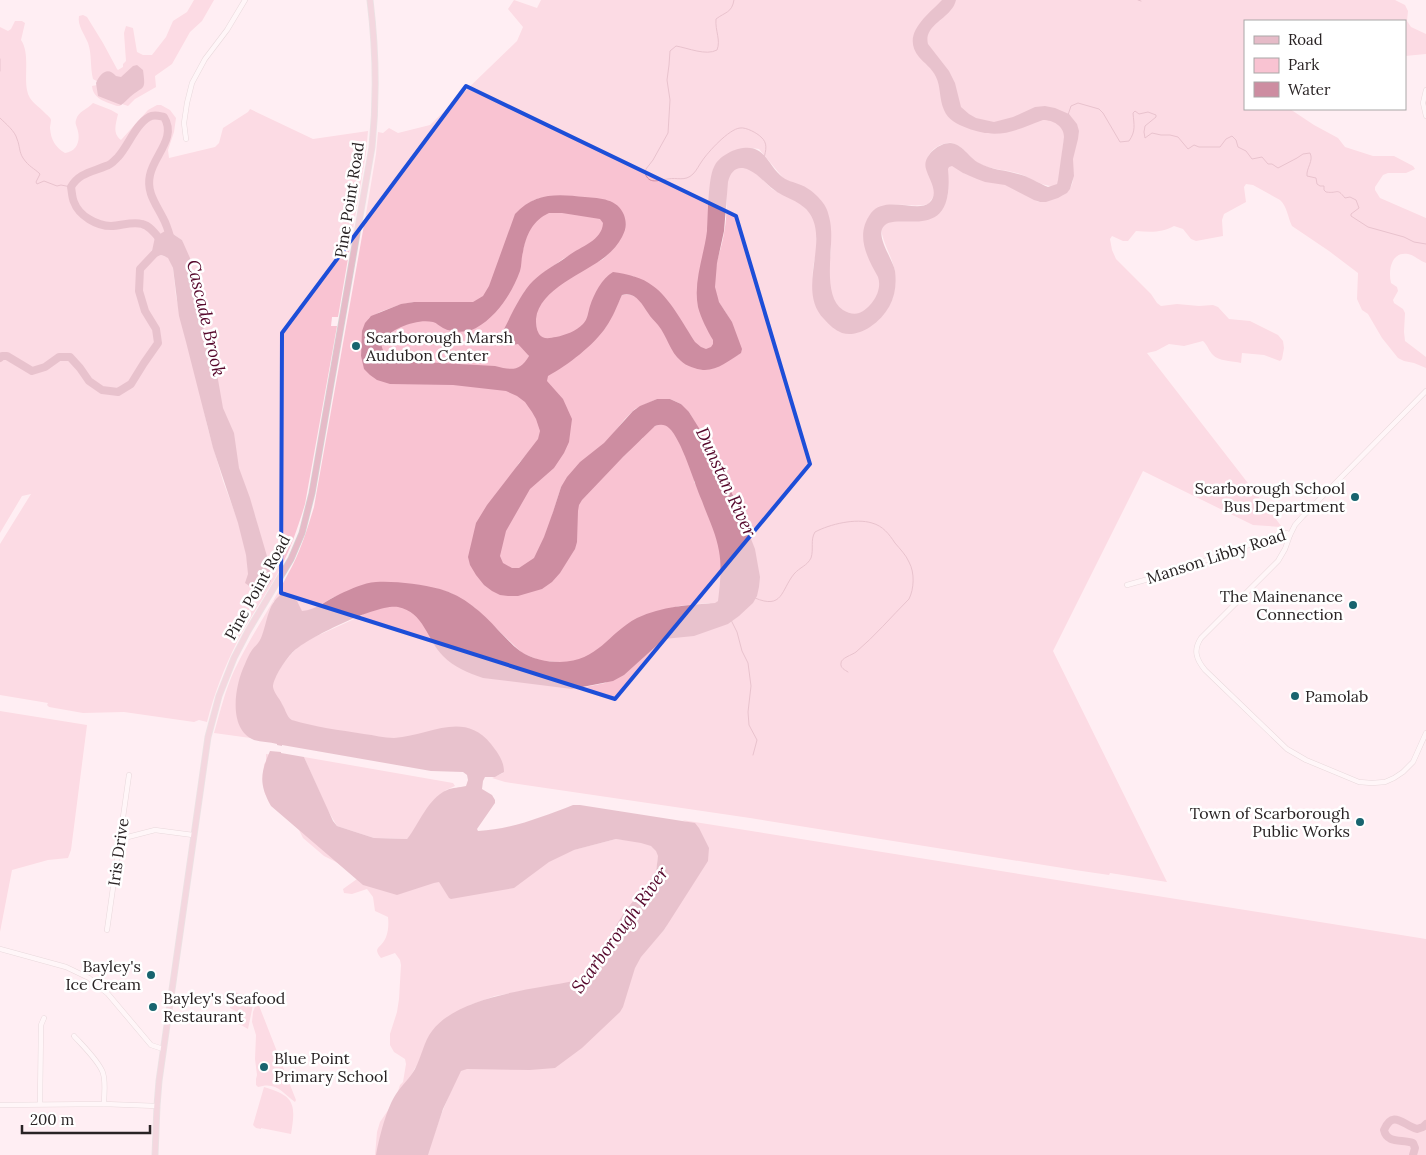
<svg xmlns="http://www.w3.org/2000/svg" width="1426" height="1155" viewBox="0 0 1426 1155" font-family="Lora,serif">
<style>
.green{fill:#f9c3d2;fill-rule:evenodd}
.water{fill:#cd8da1;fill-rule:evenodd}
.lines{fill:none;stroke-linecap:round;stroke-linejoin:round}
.stream{stroke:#cd8da1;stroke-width:1}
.river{stroke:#cd8da1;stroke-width:8}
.minor-casing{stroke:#cebec2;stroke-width:5.5}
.major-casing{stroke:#d4d3d3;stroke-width:7}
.minor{stroke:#fff;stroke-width:4.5}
.major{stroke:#e6bbc8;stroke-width:5.5}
.marked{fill:none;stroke:#1d4ed8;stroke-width:4;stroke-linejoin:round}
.poi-dot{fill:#18646f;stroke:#fff;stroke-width:2}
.labels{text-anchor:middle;stroke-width:5;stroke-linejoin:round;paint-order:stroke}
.street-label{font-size:16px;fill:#292324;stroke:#fff}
.poi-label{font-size:16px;fill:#292324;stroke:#fff;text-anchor:start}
.water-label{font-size:18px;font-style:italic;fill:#56082c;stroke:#fff}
</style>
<rect width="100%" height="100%" fill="#ffeef3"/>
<!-- green -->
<g class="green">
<path d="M194,0H214L202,21L190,32L172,64L155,76L156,87L135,99L128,106L122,104L120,106H117C106,102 93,99 92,86L102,84L93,79C90,67 92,54 88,43C85,35 77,25 79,16L83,15L87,17L103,43L117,69L118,70L123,67V64L126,61L124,33L126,26L133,28L137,52L143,55H152L166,37L173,21L187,12Z"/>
<path d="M514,0L537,8L541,0H1395L1405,5L1408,11L1407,21L1411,27L1426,34V54L1405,56V21H1245V109H1290L1314,125L1338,138L1345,147L1373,156H1394L1413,166L1415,169L1406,173H1388L1383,175L1375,187V190L1380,198L1426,218V263C1420,261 1414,255 1408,254C1391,251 1388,271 1391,283L1397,287L1398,291L1393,300L1394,303L1403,309L1405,313L1404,332L1405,341L1426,357V368L1414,363L1404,361L1398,358L1382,338L1368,314L1362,310L1357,299L1358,273L1329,251L1292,226C1288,218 1287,206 1280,200L1253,185L1246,184L1244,187L1246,202L1224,214L1222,220L1223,236L1196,241L1191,239L1183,229L1174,226C1162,233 1150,232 1136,231L1128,241H1123L1112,236L1110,239L1112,250L1116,259L1151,294L1157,303L1161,306L1177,304L1199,306L1213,305L1218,307L1229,319L1250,321L1278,335L1283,341L1284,348L1282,359L1280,361L1264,355L1242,353L1241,363C1233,361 1218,361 1213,355C1209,351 1208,346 1203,341L1184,346L1169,344L1156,351L1147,353L1282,527L1253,525L1143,471L1053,651L1167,882L1110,873L1109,875L1075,870L750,818L505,782L492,778L503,773L494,769L493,768L495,763L501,765L502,762C492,751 482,738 467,733C448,726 427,739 407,740C393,741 379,738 365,736C344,733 322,729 302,725C295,723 286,717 285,711L280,712L284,708C281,701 273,696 272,688C270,682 274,679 277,674C285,660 294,649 308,640L363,615V613C384,606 412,598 426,622C431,631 433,641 440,649C455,666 476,677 498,679C503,680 508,678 513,679C519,680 522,681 528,681L573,687L575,689L605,683L630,669L657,645L663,634C674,634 684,635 694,633C709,631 725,625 736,615C742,611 748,605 752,598C755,592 754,585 754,579C754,540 732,506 714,472L715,469H720L708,446L707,441L705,442C700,432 695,422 689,412L685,411L681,404L670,399H657L635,409L625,419L607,441L577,469L561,487L552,516V524L546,548V554L541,561L530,566L513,570L504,569L497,562V556L500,553L503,533L508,525L510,519L520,500L522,498L530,483L543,472L558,452L566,431V419L568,416L563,402L543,379L544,372C552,366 560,363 568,359C578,354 597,336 603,327L605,328L607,325V322C613,314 617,305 622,295C640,291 646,311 656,321C657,323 661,325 662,327C666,331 667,339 670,344C677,357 692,370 707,368C718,367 729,360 739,354C737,342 735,328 729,318C723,307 715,300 714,287C714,275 716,265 719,254C725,234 728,213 726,193L727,191C724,179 730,171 740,165L754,171L772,189L800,203L814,217L816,223L817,236C815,242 819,248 816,254C812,267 812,279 814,292C818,309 826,323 843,329C847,330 854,332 858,331C871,328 889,309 893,297C894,290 895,281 895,274C894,261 885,247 882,234L881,228L885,221C910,215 938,231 947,197C951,185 944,175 948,163L951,162L965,174L985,178L991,181H1000L1013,184L1035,198L1036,201L1040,202C1048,196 1059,201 1068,191C1079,177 1069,165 1073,150C1075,143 1079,139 1078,131C1077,124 1072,117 1066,113C1063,123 1066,135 1063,144C1062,155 1062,177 1056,186C1041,187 1034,179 1020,174C1005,169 989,170 976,162C968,156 962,145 952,143C945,142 935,147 931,152C919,165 938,181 934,195C933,198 930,201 928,204C911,209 886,198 871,214C863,223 864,244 869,255C874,264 881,272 882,282C883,295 865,317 852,318C846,318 840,313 835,310L836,308L834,307L831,301L829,290L830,288L828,287V272L831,251V231L826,211L819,199L807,190L784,179L759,149L752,148L739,149L722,158L714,172L711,181L712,186L710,192L712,197L710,216L709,218L710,225L705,252L701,266L697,294L703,320L714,339L715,349H714C710,350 707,351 703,350C693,346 672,313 668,304C660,294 653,284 639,280C637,279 635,277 633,276C630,276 627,277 625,276C620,275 615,274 610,277C605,280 602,289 600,294C596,300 591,303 590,310L591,312C585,335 558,337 539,344L534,342C533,336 535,330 535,324C535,317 533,309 537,302C542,293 553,289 561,283C565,281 569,277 573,274C580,271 586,268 593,264C596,262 601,261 603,259C613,250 627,234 625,221C623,206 606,201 593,199C588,198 583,200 578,199C561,196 538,193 524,207C516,215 509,241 505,252C501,259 492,279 492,287L488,289C484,301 476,304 464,304C459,304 456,304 451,302L446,304L433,302H414L399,305L380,312L369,318L365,327L361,355L366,369L376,378L392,382L429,381L444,382L462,385L498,387L516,392L517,391C521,394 522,396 525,400C533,411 547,421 543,436L519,463L506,485L487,511L476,532L475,541L472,548V564L483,581L491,588L502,593L526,592L537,589L550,580L564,563L571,548L575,532L576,509L581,499L590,489L627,453L636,442L642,439L645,433L653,427L660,424H667L682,444L685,453L687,454L694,475V482L701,492L700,494L713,524L717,537L719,539L724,576L721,599L713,605L709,603L679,606L643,616L625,627L595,655L572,662H559L541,661L522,653L475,608L451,593L438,589L397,583L361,587L332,598L305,614H301C299,611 299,606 296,603C289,596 279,597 273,602L269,624L271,633C265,641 256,647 251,656C239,677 225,729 257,739L214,733C220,712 225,691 234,671C250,637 271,607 288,574C300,553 307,530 314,507L367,208L376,154L378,132L383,133L389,128L398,133L430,125L517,41L523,27L508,9Z"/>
<path d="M15,21H22L25,23L21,40C30,53 24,75 27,90C29,102 39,106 46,114C47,115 51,118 51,120C51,122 50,126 50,128C51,140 55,147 65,153C78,151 81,139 77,128C76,124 75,124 76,120C78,111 88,109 93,103L111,110L118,114C116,124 112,133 121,140L148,110L157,105H161L170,110L176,118L174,132L168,150L169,158L215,147L219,143L223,128L248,112L250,109L313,139L368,131L366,153L338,317H332L331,326H337L305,504C298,527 291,548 280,569C267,594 250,617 237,642C224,668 214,694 207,722L199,720L194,722L124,712L83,713L49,707L47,705L48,703L0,695V544L31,494L22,496L0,533V27L8,31L11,29ZM165,231L170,232L182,240L204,338L223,416L237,464L256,519L264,557L270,568L267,587L261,595H256L253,591L242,532L223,481L208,429L198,384L186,340L176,296L173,268L170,261L169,255L166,257L161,255L148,259L152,250Z"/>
<polygon points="544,212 563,212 600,218 606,225 595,242 563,259 542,274 525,291 518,303 529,357 523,368 508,370 459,364 391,364 378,345 386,331 417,320 492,315 505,299 519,265 529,226"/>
<polygon points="0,711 87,725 71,850 68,858 48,860 12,870 0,932"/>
<path d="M266,754L273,755L305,832L558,854L616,839L645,842L659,850L656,872L651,882L645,887L595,965L579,981L495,996L470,1005L415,1068L411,1076L381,1155H375L377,1132L380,1122L395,1100L400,1085L403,1082L406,1064L405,1059L394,1052L390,1045V1034L397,1012L399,999L401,965L400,960L395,953L381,958C373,948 379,949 384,941C388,935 389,925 388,917L375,911L373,897L367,889L352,894L344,893L343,889L357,879L342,865L324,856L303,838L299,830L265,794L263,783L264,764L266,762Z"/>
<polygon points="304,757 453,783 455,786 446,790 407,839 374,838 337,826 327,809"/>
<polygon points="682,820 1426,939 1426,1155 427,1155 441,1115 459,1071 636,961 664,930 666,927 690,823"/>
<polygon points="229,991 252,996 254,1000 248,1029 241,1025 228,1022 230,1014 243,1016 241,1014 230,1008 231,1000"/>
<path d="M258,1003L296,1100L295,1102C283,1093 276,1081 258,1087L256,1085V1079L257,1075L255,1059L256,1035L252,1022L253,1012L256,1004Z"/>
<path d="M264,1087C295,1096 296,1104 291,1134L261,1128V1129L256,1128L253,1125Z"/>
</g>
<!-- water -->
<g class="water">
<path d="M942,0H956C955,4 953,8 950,11C942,21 924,28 928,44L949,71L955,83L961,107L969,114L976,118L994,122L1013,117L1035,107L1045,106L1055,108L1069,114L1077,124L1079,131L1078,139L1073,159L1074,176L1070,189L1067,193L1058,198L1046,202H1040L1034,200L1005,185L985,182L977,179L963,173L952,166L949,167L948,169C956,251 891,206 882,229C878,240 893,260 895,271C898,295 890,313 870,327C862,332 852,336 842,333C835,330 829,325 824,319C796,291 829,243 810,214C802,201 784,198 773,189C765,183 758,174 749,170C738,165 731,170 728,182L724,231L717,263L715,287L719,302L732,322L742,349L741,353C730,360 717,371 703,370C696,369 686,366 681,361C670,352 667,336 658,325C655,321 651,318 648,313C642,304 635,291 622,295C617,306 613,317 606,327C594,345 568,365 548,376L547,381L563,399L572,419L569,442L564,453L554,468L530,489L506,531L500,556L503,563L512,568H519L534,558L544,537L553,512L561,487L567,477L580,462L604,443L633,411L640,406L657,399H670L681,404L689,412L707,441L712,454L724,477L738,506L755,549L760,577L759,587L757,596L753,603L739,616L728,624L694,636L664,639L624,675L613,681L572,689L483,678C468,673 454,667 443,656C427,640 424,612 398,607C379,603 309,637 294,651C287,657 273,678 273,687C274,693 280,699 282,704C286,710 286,716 292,720C315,727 339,730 364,734C374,735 384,738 394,738C430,736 463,710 491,744C498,753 504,761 504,772L495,777H485L483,781L482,789L492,795L495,800V803L477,829L478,831C512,829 542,817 573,805H580L695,823L699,828L709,848L708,861L664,930L641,957L635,968L623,1007L620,1012L582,1048L555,1068L530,1070L467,1069L461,1071L443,1109L428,1155H376C379,1138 387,1107 396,1094C402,1085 410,1078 415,1069C421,1058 424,1041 432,1031C458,996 534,989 574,981L583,976L589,970L625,911L649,882L656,872L658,856L656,851L651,846L641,843L616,839L574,850L549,862L514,888L451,899L449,898L439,882L434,883L397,895L363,885L271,806C259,784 260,774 270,751L281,752V753L304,757L333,821L337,826L374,838L407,839C420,823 427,799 447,790C453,787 459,788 466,786L468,780L467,775L463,772L431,771L282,745V746L277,745V744C270,742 261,742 254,740C227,729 235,684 245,664C247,659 249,654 252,650C255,646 259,643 261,638C268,622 267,601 285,592L297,601L302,611C316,610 327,600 340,594C351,589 363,583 376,582C396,581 420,584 440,589C464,596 482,612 498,630C505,637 512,645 520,651C531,659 547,662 560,662C599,661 607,634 637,618C662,606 689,605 715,603L718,601C720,584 722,568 719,551C716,533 708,518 702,501C694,483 682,440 669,428C665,424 660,424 655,426L623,457L582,500L579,505L578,511L577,542L575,549L560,573L552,582L542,589L518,596H508L500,595L492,591L484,585L476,575L470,565L468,557L476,523L487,505L538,439L540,431L536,419L532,412L525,402L517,396L506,391L453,385L390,384L377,380L370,375L364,369L361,356L362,331L365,323L371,316L401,304L414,302H473L483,296L489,286L515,214C535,192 558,194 585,197C600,198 618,199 624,215C627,224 626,229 622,237C618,245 612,251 605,257C585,273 539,289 536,319C536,324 536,329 539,334C543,340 550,338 556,337C566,335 576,331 583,324C588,319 588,312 590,306C594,294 602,278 613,272C627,274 642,277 653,286C669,297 684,325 695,342L701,347L706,349L711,347L713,344V340C707,330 701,318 698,307C693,281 704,256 707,231C708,216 708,178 714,167C718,157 733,149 743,148C764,145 767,163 780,175C786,181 794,182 801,185C810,188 824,201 827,210C829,215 831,224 831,229C833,251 822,296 843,310C848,313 854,315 859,313C871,308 883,291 878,277C876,273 874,270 872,266C863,248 858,231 871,213C885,195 918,213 929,203C940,193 929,180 926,169C922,157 938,143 950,143C962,143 969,158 979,163C991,170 1005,170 1018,174C1028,176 1038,183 1048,187L1057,184L1058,180L1064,137C1064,126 1053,120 1043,120C1014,131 998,140 967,128C957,124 948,120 944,110C939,99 941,87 936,77C932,68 924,63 919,57C900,34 929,14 942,0ZM549,213H562L600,219L603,223C602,241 581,246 568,256C557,264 543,271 533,281C521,292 509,320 501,335L503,344L508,346L518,344L529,356C520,372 511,370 495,366L405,361C391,359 382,357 381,341C391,329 417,318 433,322C437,323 439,326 443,328C453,333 466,333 476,328C497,316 512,293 520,271C522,265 521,258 523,252C526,235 533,220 549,213Z"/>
<path d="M137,65L143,70C146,92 144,85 130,97C127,100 125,102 121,105L98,96L96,83C100,73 108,66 116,76L121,77L133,66Z"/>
<path d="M165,231L170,232L182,240L190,258L192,284L207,342L216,368L223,408L234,433L239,468L250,498L269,563L271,581L262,595C255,592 251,587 245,583L248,574L246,555L238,523L213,448L186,342L179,316L173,268L168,258L164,256L161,255L148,260L152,251L155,237Z"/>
</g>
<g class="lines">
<!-- stream -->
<g class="stream">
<path d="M734,0C732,13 725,12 716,19C715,31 721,40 717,50C706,56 688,48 676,46L670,51L669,65L667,80L670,100L668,133L653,160L646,169L645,173C649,185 658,180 668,179C677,177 685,182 693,174C697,170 699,165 702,161C708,152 729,129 740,128C746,127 757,133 761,137C768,143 766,150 764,158"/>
<polyline points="1138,0 1141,1"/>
<polyline points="0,59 0,71"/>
<path d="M1068,115L1071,106L1078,103L1099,109L1103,113L1120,142L1129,141C1136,131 1134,125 1133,113L1135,111L1139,114L1148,112L1156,115V117L1145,126L1144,132L1145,138L1152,133L1161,135H1170L1178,137L1188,149L1194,145L1199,147H1220L1226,139L1232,136L1236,140L1238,147L1246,151L1252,159L1262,157L1268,164H1272L1278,168L1297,158L1303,154L1310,153C1314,161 1306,168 1307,176L1316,178L1317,184L1320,186H1324V190L1326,192C1339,194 1336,187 1345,198L1350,197L1356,200L1359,208L1351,214V216L1368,227L1404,237L1414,242L1426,244"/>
<path d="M0,118C6,124 15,131 17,139C20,146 19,152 23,158C29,167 34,168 40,174L36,182L37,184L44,181L57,186L61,185L71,187"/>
<path d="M755,598C783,610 781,590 794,574C800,567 807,566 811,558C814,549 810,540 815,532C830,524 856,518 872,523C883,526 889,534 895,543C900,549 906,555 909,562C915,573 914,589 909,599C891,617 875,636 856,652C852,655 841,658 841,663C840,668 845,670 848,672"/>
<polyline points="731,620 737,632 742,651 748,663 751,686 748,712 749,725 757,740 753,755"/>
</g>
<!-- river -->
<g class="river">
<path d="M162,242C157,236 151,226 142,224C132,221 121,226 111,226C97,226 79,216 74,202C72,198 72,192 71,187C79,173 92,172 106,166C111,165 115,160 118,157C128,146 136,124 149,117C154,114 159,116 164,117C177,138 154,155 150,175C146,192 156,204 163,218C167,225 169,233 171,240"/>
<polyline points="0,358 2,356 7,356 32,371 45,367 59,357 70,357 80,368 89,381 102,390 118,392 131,384 144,363 158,343 156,329 145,311 139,291 140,269 156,252"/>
<path d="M1413,1155L1415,1148L1413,1143C1402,1139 1387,1144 1384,1130C1393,1109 1403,1125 1417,1129L1423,1127L1426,1124"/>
</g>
<!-- minor casing -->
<g class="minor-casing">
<g id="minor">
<polyline points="1426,90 1423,103 1426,116"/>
<polyline points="186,139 184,123 187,103 192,83 205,59 227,30 245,0"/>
<path d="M1290,535L1285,549L1278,561L1201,638C1193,650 1196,659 1205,670L1287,749L1306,760L1359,782L1372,783L1385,782L1394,778L1403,772L1413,762L1426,733"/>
<polyline points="1127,585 1170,573 1280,534 1287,533 1290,535 1295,525 1303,516 1426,391"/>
<polyline points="120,838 124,838 155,830 193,835"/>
<polyline points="107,930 129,775"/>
<polyline points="0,949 66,967 89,978 108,994 151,1045 163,1049"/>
<path d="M74,1036C83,1046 99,1061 103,1073C106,1083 104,1094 104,1104"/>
<polyline points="40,1104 41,1025 44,1018"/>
<polyline points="0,1105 104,1104 157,1106"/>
</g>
</g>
<!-- major casing -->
<g class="major-casing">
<path id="major" d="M155,1155L157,1106L159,1081L208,737L219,696L234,658L248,631L291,559L302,533L312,493L372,147C377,98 376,49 370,0"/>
</g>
<!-- minor -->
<use href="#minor" class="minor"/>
<!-- major -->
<use href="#major" class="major"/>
</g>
<!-- marked area -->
<path d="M0 0H1426V1155H0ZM466,86L736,216L810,464L615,699L281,593L282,333Z" fill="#ffeef3" fill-opacity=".55" fill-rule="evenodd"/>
<path class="marked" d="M466,86L736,216L810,464L615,699L281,593L282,333Z"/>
<!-- markers -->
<g class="poi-dot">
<circle cx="356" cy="346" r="5"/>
<circle cx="1355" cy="497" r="5"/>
<circle cx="1353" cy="605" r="5"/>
<circle cx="1295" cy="696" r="5"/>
<circle cx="1360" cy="822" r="5"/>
<circle cx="151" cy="975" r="5"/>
<circle cx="153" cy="1007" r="5"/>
<circle cx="264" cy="1067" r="5"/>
</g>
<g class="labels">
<!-- street labels -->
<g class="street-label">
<text transform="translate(349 200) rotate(-81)" y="6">Pine Point Road</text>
<text transform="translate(1216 556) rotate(-18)" y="6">Manson Libby Road</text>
<text transform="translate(257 587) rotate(-61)" y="6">Pine Point Road</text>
<text transform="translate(118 852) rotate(-82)" y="6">Iris Drive</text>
</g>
<!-- poi labels -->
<g class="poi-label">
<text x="366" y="343">Scarborough Marsh<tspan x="366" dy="18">Audubon Center</tspan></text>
<text x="1345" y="494" text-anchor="end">Scarborough School<tspan x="1345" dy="18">Bus Department</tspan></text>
<text x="1343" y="602" text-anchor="end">The Mainenance<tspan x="1343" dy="18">Connection</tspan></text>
<text x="1305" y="702">Pamolab</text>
<text x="1350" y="819" text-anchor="end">Town of Scarborough<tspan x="1350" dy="18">Public Works</tspan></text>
<text x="141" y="972" text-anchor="end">Bayley's<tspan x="141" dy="18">Ice Cream</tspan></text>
<text x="163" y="1004">Bayley's Seafood<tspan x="163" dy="18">Restaurant</tspan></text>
<text x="274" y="1064">Blue Point<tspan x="274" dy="18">Primary School</tspan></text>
</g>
<!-- water labels -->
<g class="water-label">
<text transform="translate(206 318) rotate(77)" y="6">Cascade Brook</text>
<text transform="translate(726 482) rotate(65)" y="6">Dunstan River</text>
<text transform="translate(620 930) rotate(-54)" y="6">Scarborough River</text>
</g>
</g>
<!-- legend -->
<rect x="1244" y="20" width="162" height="90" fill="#ffffff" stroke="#a9a7a7"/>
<rect x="1254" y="36" width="25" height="8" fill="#e6bbc8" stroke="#a9a7a7"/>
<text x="1288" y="45" font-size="15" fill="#292324">Road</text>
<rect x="1254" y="58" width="25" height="15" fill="#f9c3d2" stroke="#a9a7a7"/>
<text x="1288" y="70" font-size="15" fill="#292324">Park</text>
<rect x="1254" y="82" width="25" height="15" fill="#cd8da1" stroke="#a9a7a7"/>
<text x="1288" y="95" font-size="15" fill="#292324">Water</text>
<!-- scale -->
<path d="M22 1125v8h128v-8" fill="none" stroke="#292324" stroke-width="2.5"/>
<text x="30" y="1125" font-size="15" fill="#292324" stroke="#ffffff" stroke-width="4" paint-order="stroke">200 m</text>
</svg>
